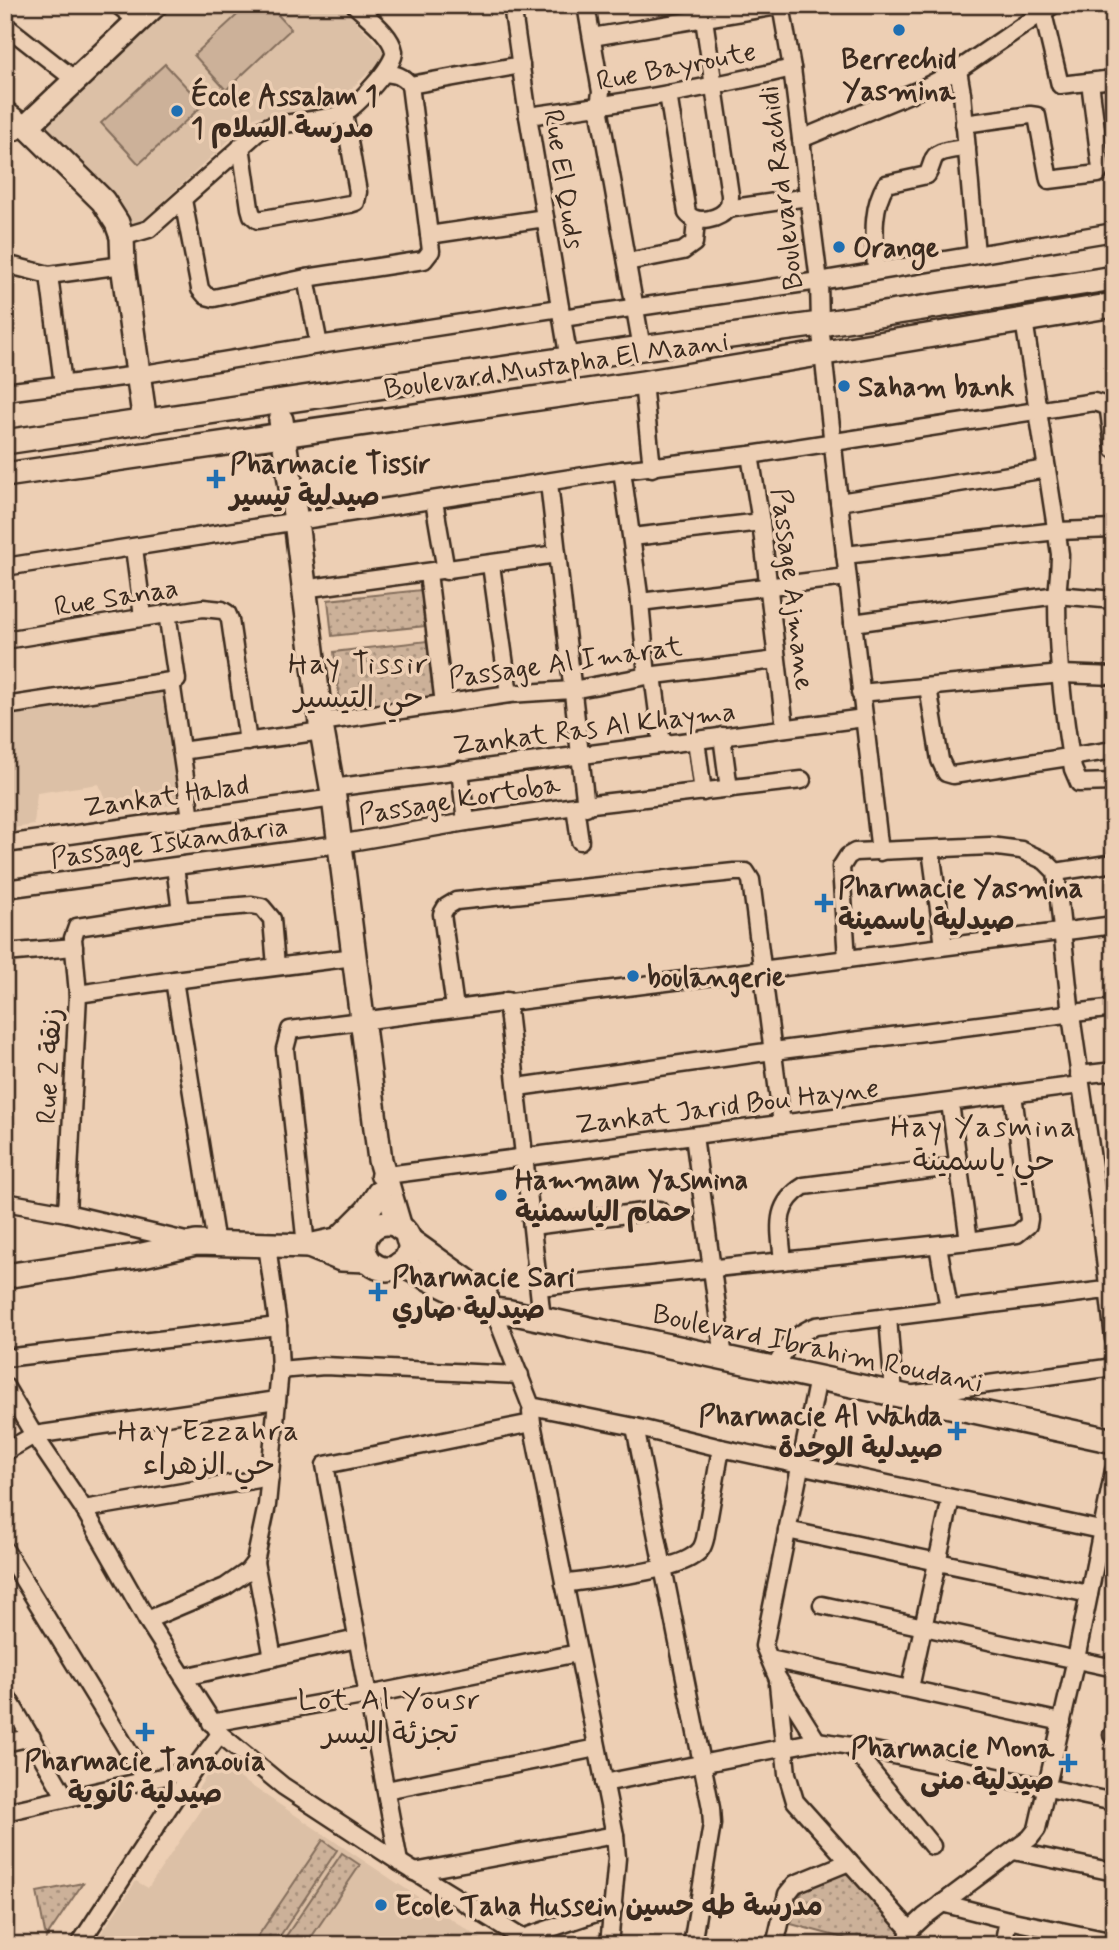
<svg xmlns="http://www.w3.org/2000/svg" width="1119" height="1950" viewBox="0 0 1119 1950" font-family="Mynerve,'Playpen Sans Arabic',sans-serif">
<style>
.built{fill:#dcc0a6}
.grass{fill:url(#grass-dots);stroke:#846e5c;stroke-width:2}
.garden{fill:#ccb199;stroke:#846e5c;stroke-width:2}
.lines{fill:none;stroke-linecap:round;stroke-linejoin:round}
.street-casing{stroke:#3b2a1e;stroke-width:21}
.secondary-casing{stroke:#3b2a1e;stroke-width:28}
.street{stroke:#edcfb4;stroke-width:16}
.secondary{stroke:#edcfb4;stroke-width:23}
.poi-dot{fill:#1f6fb2;stroke:#edcfb4;stroke-width:2.5}
.labels{text-anchor:middle;stroke-width:7;stroke-linejoin:round;paint-order:stroke}
.poi-label{font-size:28px;font-weight:bold;fill:#3b2a1e;stroke:#edcfb4;text-anchor:start}
.street-label{font-size:28px;fill:#3b2a1e;stroke:#edcfb4}
.neighbourhood-label{font-size:30px;letter-spacing:2px;fill:#3b2a1e;stroke:#edcfb4}
</style>
<defs>
<pattern id="grass-dots" width="8" height="8" patternUnits="userSpaceOnUse" patternTransform="scale(1.75)"><rect width="8" height="8" fill="#ccb199"/><path d="M2 2h.1M6 6h.1" fill="none" stroke="#a7907c" stroke-width="1.8" stroke-linecap="round"/></pattern>
</defs>
<rect width="100%" height="100%" fill="#edcfb4"/>
<filter id="ink" filterUnits="userSpaceOnUse"><feTurbulence type="fractalNoise" baseFrequency=".0143" numOctaves="2"/><feDisplacementMap in="SourceGraphic" scale="14" xChannelSelector="R" yChannelSelector="G"/><feConvolveMatrix kernelMatrix="1 2 1 2 8 2 1 2 1" color-interpolation-filters="sRGB"/></filter>
<g filter="url(#ink)">
<!-- built -->
<g class="built">
<polygon points="173,5 341,5 387,55 334,105 254,117 135,228 41,128"/>
<polygon points="163,691 179,804 111,814 99,784 37,793 34,825 5,829 5,714"/>
<polygon points="223,1767 490,1945 100,1945 99,1937 136,1881 148,1888 203,1806 192,1798 209,1772 217,1777"/>
</g>
<!-- grass -->
<g class="grass">
<polygon points="421,590 425,626 332,636 328,600"/>
<polygon points="427,641 434,700 341,710 334,652"/>
<polygon points="323,1840 337,1850 274,1945 252,1945"/>
<polygon points="342,1853 360,1865 306,1945 280,1945"/>
<path d="M844,1873L855,1877L902,1927L897,1945H869L791,1924C802,1885 802,1881 844,1873Z"/>
<polygon points="83,1883 46,1938 37,1892"/>
</g>
<!-- garden -->
<g class="garden">
<polygon points="248,5 269,5 291,29 226,90 194,55"/>
<polygon points="165,64 203,105 139,164 101,123"/>
</g>
<g class="lines">
<!-- street casing -->
<g class="street-casing">
<g id="street">
<polyline points="118,5 138,21"/>
<polyline points="512,5 528,116 569,360"/>
<polyline points="586,5 601,92 599,107 642,348"/>
<polyline points="781,5 792,68 819,281 820,324 839,502 880,852"/>
<polyline points="1043,13 1060,85 1114,79"/>
<polyline points="5,25 75,80"/>
<polyline points="592,37 784,5"/>
<polyline points="958,70 962,93 976,254"/>
<path d="M385,73C396,74 403,76 410,85L521,65"/>
<polyline points="410,85 429,235"/>
<path d="M668,94L687,213C695,225 722,220 728,207C730,203 730,199 730,195L704,19"/>
<polyline points="5,109 27,126 5,136"/>
<path d="M528,116C617,104 705,89 792,68"/>
<polyline points="964,124 1030,115 1037,116 1049,180 1098,174 1101,169 1090,82"/>
<polyline points="801,139 919,90 958,70 1053,5"/>
<polyline points="241,146 250,208 252,215 258,220 350,204 356,202 358,192 344,113"/>
<polyline points="183,200 200,289 206,296 214,298 306,278 424,260 431,251 429,235 545,218"/>
<polyline points="727,209 808,197"/>
<path d="M122,237L149,229L258,132L269,126C284,124 334,118 344,113C356,106 396,65 394,51C391,34 367,17 355,5"/>
<polyline points="627,262 683,251 694,243 696,220"/>
<polyline points="5,264 49,275 123,265"/>
<path d="M876,271C875,241 870,210 886,184L927,175C931,169 931,164 934,158C938,150 958,149 967,148"/>
<polyline points="49,275 63,384"/>
<polyline points="306,278 319,345"/>
<polyline points="562,318 819,281 1114,232"/>
<path d="M1024,320L1060,554C1060,569 1058,583 1057,597C1057,654 1063,714 1073,769L1079,783L1114,782"/>
<polyline points="643,383 652,468"/>
<polyline points="5,392 138,375 319,345 560,308"/>
<polyline points="750,455 761,522 785,728"/>
<polyline points="622,470 640,602 647,676"/>
<polyline points="549,483 586,807"/>
<polyline points="434,501 446,571"/>
<polyline points="839,502 1047,469"/>
<polyline points="632,537 761,522"/>
<polyline points="134,548 143,617"/>
<polyline points="845,555 1057,531 1114,529"/>
<polyline points="491,565 509,694"/>
<polyline points="5,567 622,470 750,455 1094,402 1107,406 1109,411 1114,449"/>
<polyline points="428,573 444,704"/>
<polyline points="303,589 557,554"/>
<polyline points="640,602 847,577"/>
<polyline points="853,623 1057,595 1114,600"/>
<polyline points="5,640 203,608 222,610 227,613 230,620 248,742"/>
<polyline points="653,675 662,744"/>
<polyline points="171,681 191,818"/>
<polyline points="928,687 940,760 946,773 953,775 1114,750"/>
<polyline points="860,693 1062,674 1114,676"/>
<polyline points="5,706 177,680 167,613"/>
<polyline points="321,722 509,694 572,690 647,676 776,660"/>
<polyline points="722,736 729,789"/>
<polyline points="696,740 703,792"/>
<polyline points="181,751 322,731"/>
<polyline points="460,770 466,822"/>
<polyline points="332,788 864,718"/>
<polyline points="575,806 580,841"/>
<polyline points="5,844 334,798"/>
<polyline points="931,850 944,946"/>
<polyline points="175,867 181,911"/>
<polyline points="1056,872 1114,863"/>
<polyline points="5,889 339,844 466,822 575,806 802,780"/>
<polyline points="5,953 74,947"/>
<polyline points="847,959 841,867 848,856 855,852 990,846 1021,850 1045,861 1056,872 1071,1015 1100,1215 1114,1339"/>
<polyline points="174,980 216,1244"/>
<polyline points="78,994 174,980 354,957"/>
<polyline points="507,1001 542,1319"/>
<polyline points="455,1008 442,914 446,907 456,901 734,872 746,872 751,880 782,1124"/>
<polyline points="1079,1075 1114,1071"/>
<polyline points="518,1087 773,1051 1114,1008"/>
<polyline points="950,1103 969,1241"/>
<polyline points="694,1136 724,1358"/>
<polyline points="379,1176 1080,1085"/>
<polyline points="5,1202 67,1213 190,1242"/>
<polyline points="67,1213 78,994 73,938 77,927 181,911 252,905 262,907 272,919 276,966"/>
<polyline points="532,1226 659,1210"/>
<polyline points="938,1245 949,1309"/>
<polyline points="306,1246 285,1049 290,1030 1114,925"/>
<path d="M783,1261C780,1229 773,1205 804,1186L959,1166"/>
<polyline points="539,1287 969,1241 1017,1234 1028,1225 1029,1219 1013,1094"/>
<polyline points="491,1303 531,1406 635,1427 721,1448 1114,1533"/>
<polyline points="888,1317 894,1394"/>
<polyline points="5,1358 278,1326"/>
<path d="M774,1369C786,1348 793,1334 816,1326L1114,1289"/>
<polyline points="280,1370 324,1366 520,1375"/>
<polyline points="5,1386 34,1435 84,1509 147,1620 220,1734 283,1786 399,1862 522,1938 614,1907"/>
<polyline points="915,1394 1114,1367"/>
<polyline points="531,1412 532,1423 615,1835 617,1858 609,1945"/>
<polyline points="635,1427 711,1808 712,1824 692,1945"/>
<polyline points="5,1452 34,1435 277,1400"/>
<polyline points="84,1509 270,1477"/>
<polyline points="787,1530 1089,1594"/>
<polyline points="5,1550 146,1780"/>
<polyline points="255,1562 273,1658"/>
<path d="M564,1584C594,1579 671,1572 693,1556C701,1551 703,1547 705,1539L721,1448"/>
<polyline points="822,1605 1114,1668"/>
<polyline points="147,1620 225,1587 248,1571 255,1562 267,1505 280,1370 278,1326 267,1245"/>
<polyline points="770,1659 1062,1722"/>
<polyline points="184,1677 357,1639"/>
<polyline points="778,1684 787,1774 795,1801 910,1930"/>
<polyline points="910,1688 951,1498"/>
<polyline points="5,1693 66,1798"/>
<polyline points="211,1723 368,1695 578,1653"/>
<polyline points="1112,1735 1114,1735"/>
<polyline points="817,1741 777,1677 764,1646 818,1378"/>
<polyline points="5,1743 32,1737"/>
<polyline points="851,1746 932,1846"/>
<polyline points="604,1783 817,1741 851,1746 1114,1802"/>
<polyline points="386,1790 597,1748"/>
<polyline points="5,1812 193,1770 220,1734"/>
<polyline points="1014,1851 1114,1872"/>
<polyline points="399,1862 325,1465 532,1423"/>
<polyline points="414,1872 615,1835"/>
<polyline points="942,1903 1008,1920 1114,1942"/>
<polyline points="79,1945 193,1770"/>
<polyline points="775,1945 787,1894 795,1884 849,1862"/>
<polyline points="906,1945 910,1930 924,1917 1030,1838 1037,1829 1076,1659 1114,1470"/>
<polyline points="1003,1945 1008,1920"/>
</g>
</g>
<!-- secondary casing -->
<g class="secondary-casing">
<g id="secondary">
<polyline points="281,420 296,521 322,731 334,798 380,1160 400,1228"/>
<polyline points="145,423 123,265 122,237 117,223 103,201 27,126 155,5"/>
<polyline points="5,442 642,348 820,324 1114,278"/>
<polyline points="5,475 643,383 1114,305"/>
<circle cx="387" cy="1246" r="23"/>
<polyline points="340,1238 367,1211 379,1193"/>
<polyline points="408,1239 485,1294"/>
<polyline points="309,1246 341,1259 368,1260"/>
<polyline points="400,1264 492,1310 510,1312 1114,1441"/>
<polyline points="5,1276 138,1256 196,1243 309,1246 368,1233"/>
</g>
</g>
<!-- street -->
<use href="#street" class="street"/>
<!-- secondary -->
<use href="#secondary" class="secondary"/>
</g>
</g>
<!-- markers -->
<g class="poi-dot">
<circle cx="899" cy="30" r="7"/>
<circle cx="177" cy="111" r="7"/>
<circle cx="839" cy="247" r="7"/>
<circle cx="844" cy="386" r="7"/>
<path d="M212.5 468.5h7v7h7v7h-7v7h-7v-7h-7v-7h7z"/>
<path d="M820.5 892.5h7v7h7v7h-7v7h-7v-7h-7v-7h7z"/>
<circle cx="633" cy="976" r="7"/>
<circle cx="501" cy="1195" r="7"/>
<path d="M374.5 1281.5h7v7h7v7h-7v7h-7v-7h-7v-7h7z"/>
<path d="M953.5 1420.5h7v7h7v7h-7v7h-7v-7h-7v-7h7z"/>
<path d="M141.5 1721.5h7v7h7v7h-7v7h-7v-7h-7v-7h7z"/>
<path d="M1064.5 1752.5h7v7h7v7h-7v7h-7v-7h-7v-7h7z"/>
<circle cx="381" cy="1905" r="7"/>
</g>
<g class="labels">
<!-- poi labels -->
<g class="poi-label">
<text x="899" y="68" text-anchor="middle">Berrechid<tspan x="899" dy="32">Yasmina</tspan></text>
<text x="191" y="105">École Assalam 1<tspan x="191" dy="32">مدرسة السلام 1</tspan></text>
<text x="853" y="257">Orange</text>
<text x="858" y="396">Saham bank</text>
<text x="230" y="473">Pharmacie Tissir<tspan x="230" dy="32">صيدلية تيسير</tspan></text>
<text x="838" y="897">Pharmacie Yasmina<tspan x="838" dy="32">صيدلية ياسمينة</tspan></text>
<text x="647" y="986">boulangerie</text>
<text x="515" y="1189">Hammam Yasmina<tspan x="515" dy="32">حمام الياسمنية</tspan></text>
<text x="392" y="1286">Pharmacie Sari<tspan x="392" dy="32">صيدلية صاري</tspan></text>
<text x="943" y="1425" text-anchor="end">Pharmacie Al Wahda<tspan x="943" dy="32">صيدلية الوحدة</tspan></text>
<text x="1054" y="1757" text-anchor="end">Pharmacie Mona<tspan x="1054" dy="32">صيدلية منى</tspan></text>
<text x="145" y="1770" text-anchor="middle">Pharmacie Tanaouia<tspan x="145" dy="32">صيدلية ثانوية</tspan></text>
<text x="395" y="1915">Ecole Taha Hussein مدرسة طه حسين</text>
</g>
<!-- street labels -->
<g class="street-label">
<text transform="translate(676 65) rotate(-11)" y="10">Rue Bayroute</text>
<text transform="translate(565 179) rotate(81)" y="10">Rue El Quds</text>
<text transform="translate(780 188) rotate(-97)" y="10">Boulevard Rachidi</text>
<text transform="translate(556 364) rotate(-8)" y="10">Boulevard Mustapha El Maani</text>
<text transform="translate(794 589) rotate(83)" y="10">Passage Ajmane</text>
<text transform="translate(116 596) rotate(-9)" y="10">Rue Sanaa</text>
<text transform="translate(565 661) rotate(-8)" y="10">Passage Al Imarat</text>
<text transform="translate(594 727) rotate(-7)" y="10">Zankat Ras Al Khayma</text>
<text transform="translate(166 795) rotate(-8)" y="10">Zankat Halad</text>
<text transform="translate(459 798) rotate(-9)" y="10">Passage Kortoba</text>
<text transform="translate(169 841) rotate(-8)" y="10">Passage Iskandaria</text>
<text transform="translate(48 1066) rotate(-87)" y="10">Rue 2 زنقة</text>
<text transform="translate(727 1105) rotate(-7)" y="10">Zankat Jarid Bou Hayne</text>
<text transform="translate(818 1347) rotate(12)" y="10">Boulevard Ibrahim Roudani</text>
</g>
<!-- neighbourhood labels -->
<g class="neighbourhood-label">
<text x="359" y="673">Hay Tissir<tspan x="359" dy="34">حي التيسير</tspan></text>
<text x="984" y="1136">Hay Yasmina<tspan x="984" dy="34">حي ياسمينة</tspan></text>
<text x="209" y="1440">Hay Ezzahra<tspan x="209" dy="34">حي الزهراء</tspan></text>
<text x="390" y="1709">Lot Al Yousr<tspan x="390" dy="34">تجزئة اليسر</tspan></text>
</g>
</g>
<!-- margin -->
<rect width="1119" height="1950" fill="none" stroke="#edcfb4" stroke-width="28"/>
<rect x="14" y="14" width="1091" height="1922" fill="none" stroke="#3b2a1e" stroke-width="2.5" filter="url(#ink)"/>
</svg>
